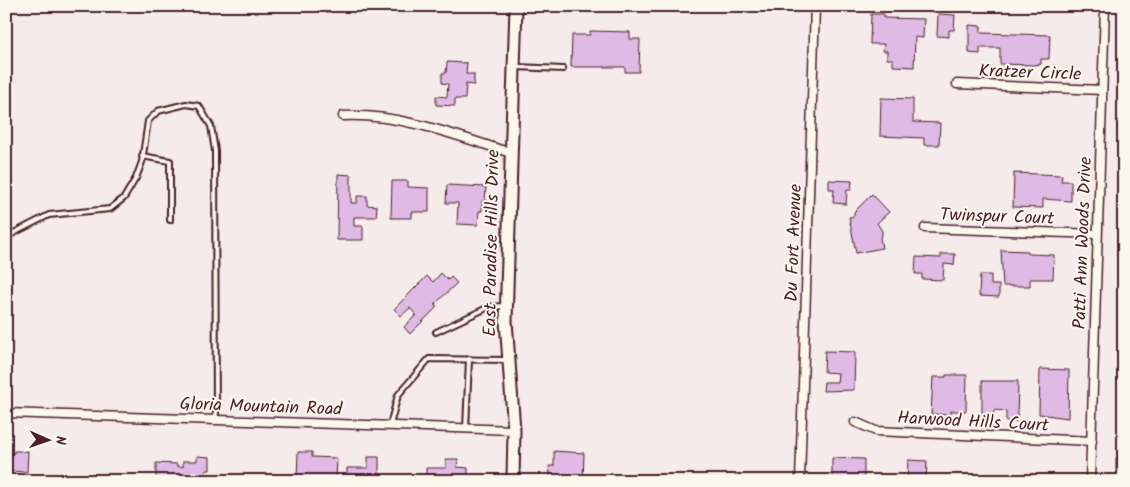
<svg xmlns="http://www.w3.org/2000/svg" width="1130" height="487" viewBox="0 0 1130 487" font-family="Kalam,sans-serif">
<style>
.building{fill:#dfbae4;stroke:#4a1f2b}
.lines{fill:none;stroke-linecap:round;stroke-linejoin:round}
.lane-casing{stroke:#4a1f2b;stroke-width:8}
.street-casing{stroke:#4a1f2b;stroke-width:11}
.secondary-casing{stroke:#4a1f2b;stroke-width:15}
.lane{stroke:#fbf7ec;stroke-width:4}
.street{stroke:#fbf7ec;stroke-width:8}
.secondary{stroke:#fbf7ec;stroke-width:11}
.labels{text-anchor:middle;stroke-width:4;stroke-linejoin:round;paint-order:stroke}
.street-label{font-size:18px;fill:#4a1f2b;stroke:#fbf7ec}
</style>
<rect width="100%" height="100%" fill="#f5ebea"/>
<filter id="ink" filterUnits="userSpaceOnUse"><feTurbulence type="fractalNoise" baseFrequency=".02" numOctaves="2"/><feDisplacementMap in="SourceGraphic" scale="10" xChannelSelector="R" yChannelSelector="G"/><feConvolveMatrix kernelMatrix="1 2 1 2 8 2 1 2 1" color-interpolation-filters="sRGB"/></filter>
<g filter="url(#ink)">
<!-- building -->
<g class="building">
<polygon points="871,14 884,14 884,18 924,19 923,38 915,37 914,67 893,66 893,59 887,59 887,51 883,51 884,44 870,44"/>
<polygon points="938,14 955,15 954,30 949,30 949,37 937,36"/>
<polygon points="969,25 981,26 981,33 1050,35 1049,59 1041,59 1041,64 1035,65 1000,64 1000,48 980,48 980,54 969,53"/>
<polygon points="590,31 630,32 630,39 640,39 639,72 625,72 625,67 571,67 572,35 590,35"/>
<polygon points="447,62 467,63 466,74 474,74 474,85 466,84 465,99 455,99 455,106 436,105 436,96 447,97 448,84 442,83 442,73 446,73"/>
<polygon points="881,98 913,99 913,122 940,123 939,145 924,145 924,138 880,136"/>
<polygon points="1014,173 1062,175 1061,181 1071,181 1071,201 1043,199 1043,208 1013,207"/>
<polygon points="338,174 351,175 351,203 357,203 357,196 367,196 367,205 377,206 376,217 354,217 354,226 363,226 363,240 337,240"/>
<polygon points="829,180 852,181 851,190 847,190 846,204 833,203 834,189 829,189"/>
<polygon points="392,181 408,181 408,187 429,188 429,212 412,212 412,218 391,218"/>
<polygon points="447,185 486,187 485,201 482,201 482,211 479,211 478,225 457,224 458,203 446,203"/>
<polygon points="872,194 889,212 877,223 882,231 882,235 880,237 882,248 856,253 849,217 854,216 854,212"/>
<polygon points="1001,250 1028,251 1028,254 1054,255 1053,279 1030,279 1030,286 1003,286"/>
<polygon points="941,254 955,254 954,265 944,264 943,280 922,279 922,274 915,274 916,257 941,258"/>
<polygon points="441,273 448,280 451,277 457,283 435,304 437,307 410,334 404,327 416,315 410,308 401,316 394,309 427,276 433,282"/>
<polygon points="980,275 991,275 991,285 999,285 999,297 979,296"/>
<polygon points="825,351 855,352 854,390 823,391 824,382 837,382 838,373 824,372"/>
<polygon points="1040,369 1069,370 1068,418 1039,414"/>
<polygon points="946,375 967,375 966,411 951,411 951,415 931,414 933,377 946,377"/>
<polygon points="982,381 1018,381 1017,421 1006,421 1006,411 994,410 993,420 982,420"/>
<polygon points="1121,440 1124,441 1124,470 1116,470 1116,458 1121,458"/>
<polygon points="14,451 28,451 27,472 6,471 6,453 14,453"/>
<polygon points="554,451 584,453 583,481 551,481 549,466 554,466"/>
<polygon points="298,452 312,452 312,457 337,458 336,480 297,481"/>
<polygon points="197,456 210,457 210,470 206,470 206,481 156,481 156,463 177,464 177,466 183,467 183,461 197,461"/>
<polygon points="368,457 379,457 379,475 382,475 382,481 347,481 347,468 368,468"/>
<polygon points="832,458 864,459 864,481 832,481"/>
<polygon points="446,459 458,459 457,467 468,468 468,481 426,481 426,468 446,468"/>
<polygon points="908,460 927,461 926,481 907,481"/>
</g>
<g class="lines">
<!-- lane casing -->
<g class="lane-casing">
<g id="lane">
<polyline points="516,67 563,69"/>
<polyline points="142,156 170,161 170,220"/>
<polyline points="6,237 49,215 110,209 124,198 136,178 142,162 148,121 158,111 186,104 199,106 211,126 215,151 216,420"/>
<polyline points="436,332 489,307 504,306"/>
<polyline points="390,425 398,395 429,359 508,360"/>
<polyline points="466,429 469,359"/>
</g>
</g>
<!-- street casing -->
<g class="street-casing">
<g id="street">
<polyline points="957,84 1102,90"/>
<path d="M343,116C399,113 458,136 511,153"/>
<polyline points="925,228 1097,234"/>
<polyline points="6,413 514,430"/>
<polyline points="855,422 876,431 1092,441"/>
<polyline points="800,481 815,6"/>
<polyline points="1090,481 1105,6"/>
</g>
</g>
<!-- secondary casing -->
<g class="secondary-casing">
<polyline id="secondary" points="513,481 514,430 506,321 516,6"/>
</g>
<!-- lane -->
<use href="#lane" class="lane"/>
<!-- street -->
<use href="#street" class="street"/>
<!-- secondary -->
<use href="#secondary" class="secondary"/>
</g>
</g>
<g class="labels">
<!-- street labels -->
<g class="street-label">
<text transform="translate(1030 72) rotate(2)" y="6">Kratzer Circle</text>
<text transform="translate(997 216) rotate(2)" y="6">Twinspur Court</text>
<text transform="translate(491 243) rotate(-89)" y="6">East Paradise Hills Drive</text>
<text transform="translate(793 243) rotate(-88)" y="6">Du Fort Avenue</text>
<text transform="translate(1082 243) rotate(-88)" y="6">Patti Ann Woods Drive</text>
<text transform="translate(261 406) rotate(2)" y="6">Gloria Mountain Road</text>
<text transform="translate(973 421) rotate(3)" y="6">Harwood Hills Court</text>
</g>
</g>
<!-- margin -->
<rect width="1130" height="487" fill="none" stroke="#fbf7ec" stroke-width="25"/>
<rect x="12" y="12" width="1105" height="462" fill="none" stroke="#4a1f2b" stroke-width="2" filter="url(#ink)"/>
<!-- north arrow -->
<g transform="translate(48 440) rotate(92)" stroke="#fbf7ec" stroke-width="4" paint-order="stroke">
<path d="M0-4L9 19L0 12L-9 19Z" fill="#4a1f2b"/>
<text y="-8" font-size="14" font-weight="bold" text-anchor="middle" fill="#4a1f2b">N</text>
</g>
</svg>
